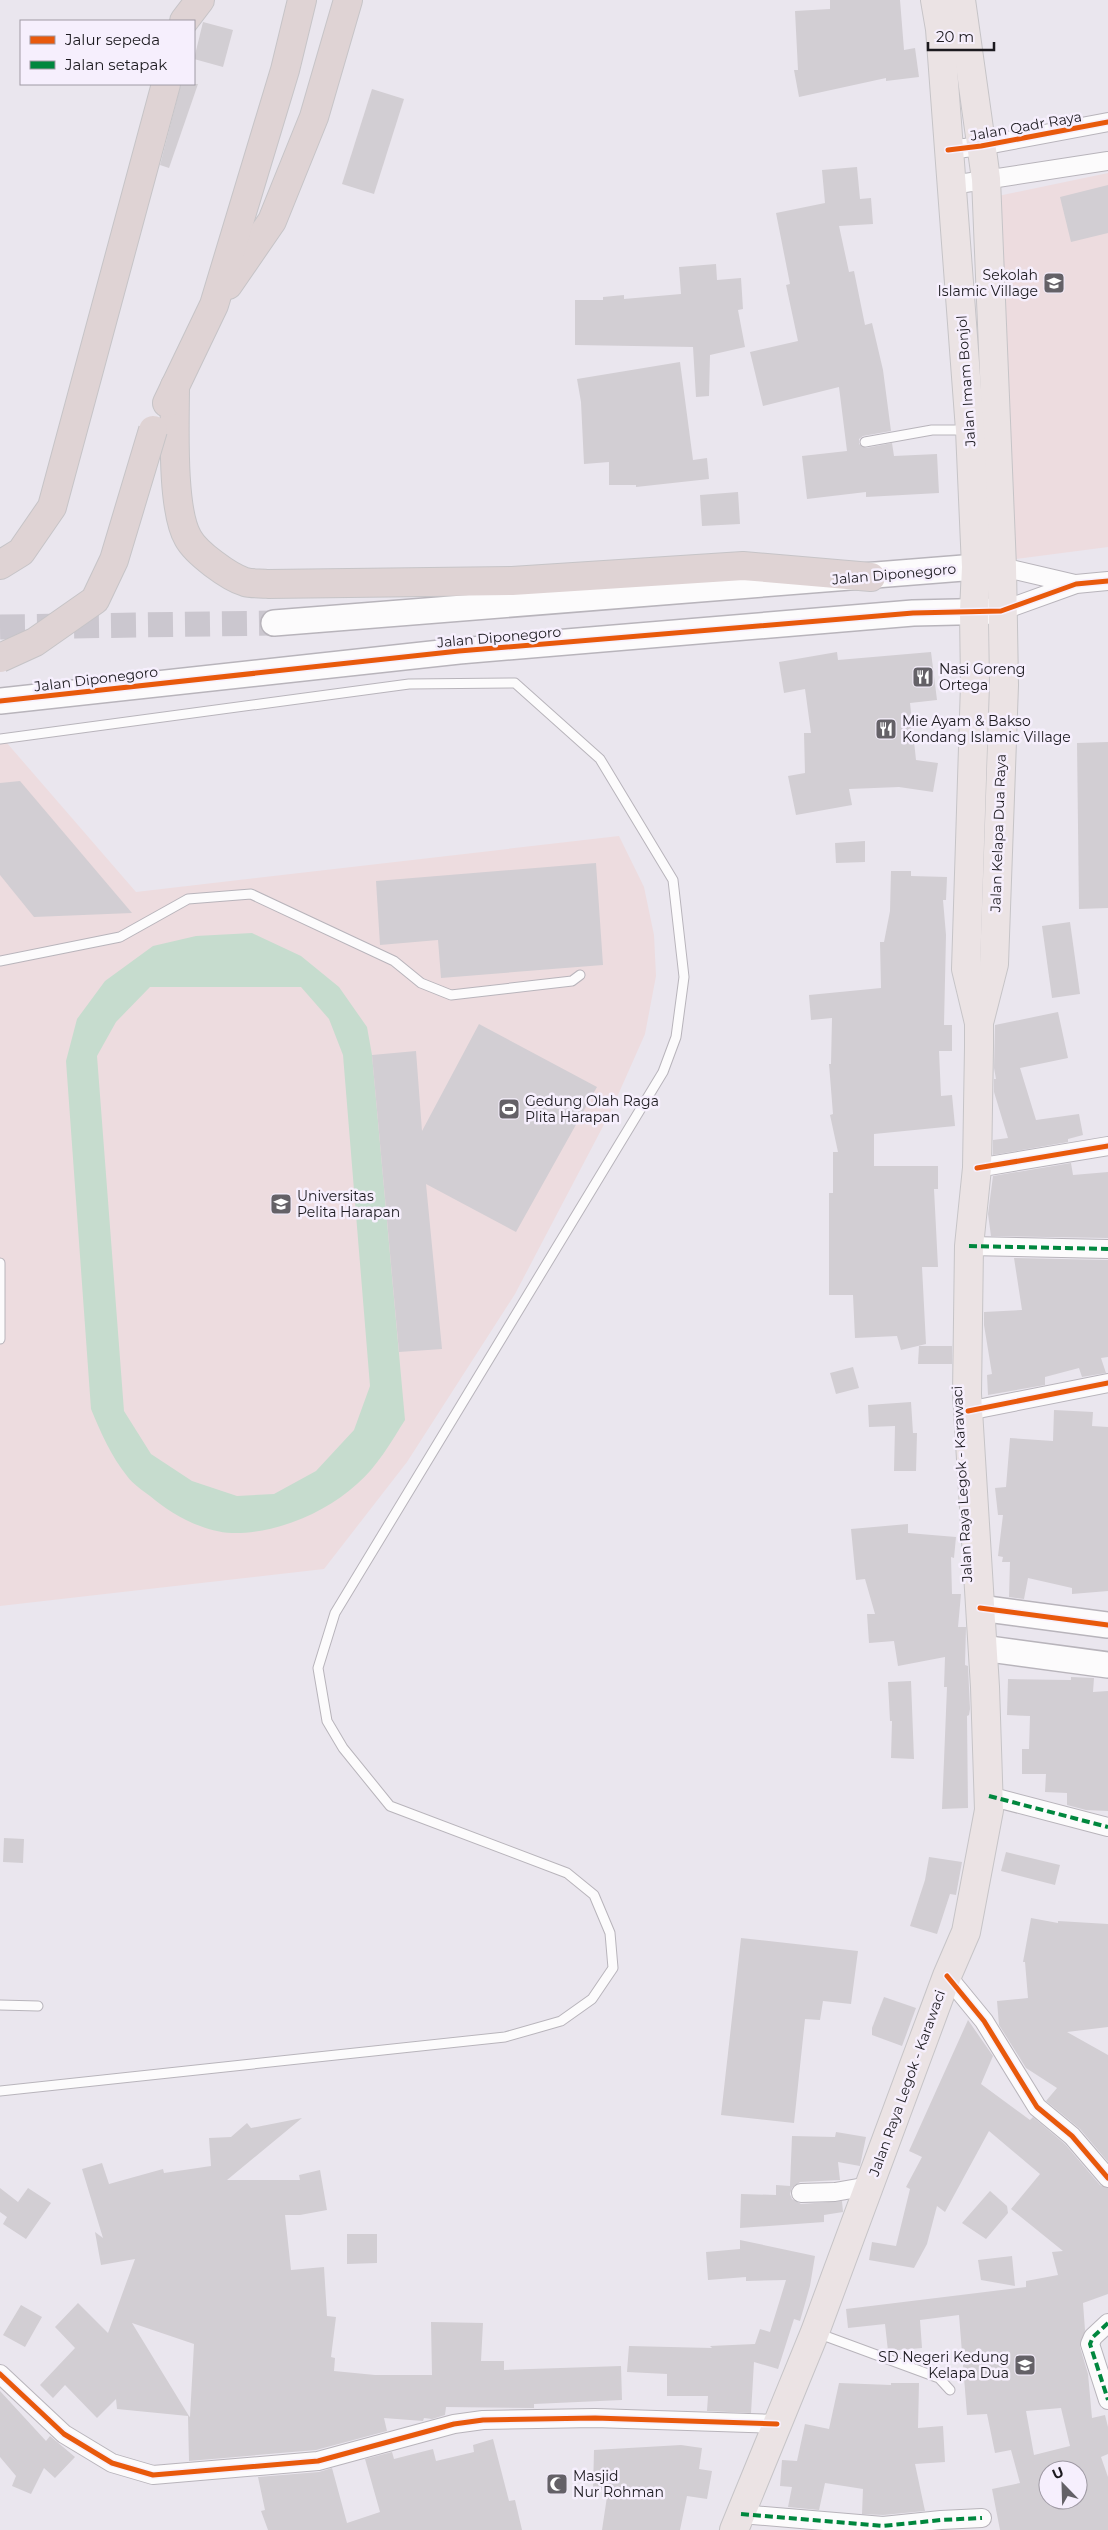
<svg xmlns="http://www.w3.org/2000/svg" width="1108" height="2530" viewBox="0 0 1108 2530" font-family="Montserrat,sans-serif">
<style>
.education{fill:#eddcdf}
.green{fill:#c6dcce;fill-rule:evenodd}
.building{fill:#d2ced3;fill-rule:evenodd}
.lines{fill:none;stroke-linecap:round;stroke-linejoin:round}
.secondary-tunnel{stroke:#cbc7cf;stroke-width:25;stroke-dasharray:25 12;stroke-linecap:butt}
.lane-casing{stroke:#b8b4bb;stroke-width:11}
.street-casing{stroke:#b8b4bb;stroke-width:20}
.secondary-casing{stroke:#b8b4bb;stroke-width:28}
.primary-casing{stroke:#c6c4c7;stroke-width:30}
.highway-casing{stroke:#c6c4c7;stroke-width:30}
.lane{stroke:#fcfbfc;stroke-width:9}
.street{stroke:#fcfbfc;stroke-width:18}
.secondary{stroke:#fcfbfc;stroke-width:25}
.primary{stroke:#ebe3e4;stroke-width:28}
.highway{stroke:#dfd3d4;stroke-width:28}
.highway-bridge-casing{stroke:#c6c4c7;stroke-width:30;stroke-linecap:butt}
.highway-bridge{stroke:#dfd3d4;stroke-width:28}
.quiet{stroke:#00873e;stroke-width:4;stroke-dasharray:8 4;stroke-linecap:butt}
.cycleway-casing{stroke:#f6effd;stroke-width:8}
.cycleway{stroke:#e8590c;stroke-width:5}
.labels{text-anchor:middle;stroke-width:5;stroke-linejoin:round;paint-order:stroke}
.street-label{font-size:14px;fill:#1c1a1f;stroke:#f6effd}
.poi-label{font-size:14px;fill:#1c1a1f;stroke:#f6effd;text-anchor:start}
</style>
<rect width="100%" height="100%" fill="#eae6ee"/>
<!-- education -->
<g class="education">
<polygon points="1108,173 1108,547 1009,560 998,196"/>
<polygon points="0,735 136,892 619,836 644,887 654,935 656,976 645,1034 610,1113 515,1294 407,1462 324,1569 0,1606"/>
</g>
<!-- green -->
<path class="green" d="M252,933L301,956L339,987L367,1027L372,1055L405,1420C391,1442 377,1467 357,1484C325,1513 276,1534 232,1533C203,1532 171,1514 150,1496C142,1490 133,1484 127,1476C111,1456 101,1433 91,1409L66,1061L77,1019L105,981L153,946L196,936ZM150,987H301L329,1019L343,1055L370,1386L354,1430L316,1471L274,1494L237,1496L192,1481L151,1454L124,1411L97,1056L116,1022Z"/>
<!-- building -->
<g class="building">
<polygon points="830,0 900,0 904,50 915,48 919,77 886,81 886,78 799,97 794,70 798,70 795,11 830,9"/>
<polygon points="203,22 233,30 223,67 194,59"/>
<polygon points="181,84 198,84 169,168 160,165"/>
<polygon points="372,89 404,99 374,194 342,184"/>
<polygon points="857,167 860,199 871,198 873,224 839,226 849,272 854,271 865,325 872,323 883,370 891,431 863,436 859,439 859,444 866,448 892,443 894,456 937,454 939,493 866,497 866,492 807,499 802,456 847,451 839,387 763,406 750,352 798,341 786,285 790,284 776,213 825,203 822,170"/>
<polygon points="1108,185 1108,233 1071,242 1060,197"/>
<polygon points="716,264 717,280 741,278 743,309 738,310 745,347 710,355 709,396 696,397 693,347 575,345 575,300 603,300 603,297 624,295 624,299 681,294 679,267"/>
<polygon points="680,362 693,460 707,458 709,479 636,487 636,485 609,485 609,462 584,464 581,402 577,379"/>
<polygon points="738,492 740,524 702,526 700,495"/>
<polygon points="837,652 838,660 931,652 937,700 910,703 916,760 938,763 933,792 899,787 849,789 852,805 796,815 788,776 805,773 804,733 811,733 805,689 784,693 779,662"/>
<polygon points="1108,742 1108,908 1079,909 1077,743"/>
<polygon points="20,781 132,913 34,917 0,875 0,783"/>
<polygon points="865,841 865,862 836,863 835,843"/>
<polygon points="596,863 603,965 441,978 438,940 380,945 376,881"/>
<polygon points="891,871 911,871 911,876 947,877 946,900 943,900 946,935 944,1025 952,1025 952,1051 939,1051 941,1096 952,1095 955,1126 874,1134 874,1166 938,1166 938,1189 934,1189 938,1267 922,1267 926,1344 901,1350 897,1336 855,1338 853,1295 829,1295 829,1193 833,1193 833,1152 838,1152 830,1115 833,1114 829,1064 831,1064 832,1018 811,1020 809,995 881,988 880,942 884,942 890,911"/>
<polygon points="1070,922 1080,994 1052,998 1042,926"/>
<polygon points="1058,1012 1068,1058 1020,1068 1036,1120 1079,1114 1083,1135 1068,1139 1068,1142 993,1155 993,1140 1008,1138 994,1092 994,1079 996,1079 994,1068 995,1025"/>
<polygon points="479,1024 597,1087 516,1232 426,1184 442,1349 399,1352 372,1055 416,1051 422,1131"/>
<polygon points="1071,1163 1073,1175 1108,1172 1108,1238 991,1236 988,1214 993,1176"/>
<polygon points="1014,1258 1108,1260 1108,1357 1101,1358 1106,1373 1082,1377 1079,1368 1045,1377 1045,1385 988,1395 987,1375 992,1374 984,1325 984,1312 1022,1310"/>
<polygon points="919,1346 952,1346 952,1364 918,1364"/>
<polygon points="853,1367 859,1388 836,1394 830,1373"/>
<polygon points="911,1402 913,1433 917,1433 916,1471 894,1471 895,1426 869,1427 868,1405"/>
<polygon points="1054,1410 1093,1412 1092,1426 1108,1427 1108,1591 1072,1594 1072,1588 1028,1578 1024,1599 1009,1597 1010,1562 1002,1562 1003,1557 998,1556 1003,1515 998,1515 995,1488 1006,1487 1010,1438 1053,1441"/>
<polygon points="908,1524 908,1533 956,1537 954,1558 951,1557 952,1594 961,1594 958,1627 966,1627 965,1665 968,1666 969,1688 970,1709 969,1715 967,1716 968,1808 942,1809 947,1687 944,1687 945,1657 898,1666 894,1641 869,1643 867,1614 875,1614 865,1579 856,1580 851,1529"/>
<polygon points="1071,1677 1094,1678 1093,1692 1108,1691 1108,1811 1086,1810 1067,1805 1067,1793 1045,1792 1046,1774 1022,1774 1022,1749 1029,1749 1030,1716 1007,1715 1008,1679 1071,1680"/>
<polygon points="911,1681 914,1759 891,1758 892,1721 890,1721 888,1682"/>
<polygon points="4,1838 24,1839 23,1863 3,1862"/>
<polygon points="1006,1852 1060,1865 1055,1885 1001,1871"/>
<polygon points="929,1857 962,1862 956,1895 950,1894 937,1934 910,1926 925,1880"/>
<polygon points="1031,1918 1058,1923 1058,1921 1108,1924 1108,2027 1067,2032 1108,2055 1108,2162 1080,2129 1046,2101 1057,2088 1026,2068 999,2025 997,2001 1028,1998 1025,1962 1023,1962"/>
<polygon points="741,1938 858,1951 851,2004 823,2001 820,2020 805,2019 794,2123 721,2115"/>
<polygon points="884,1997 916,2008 902,2046 872,2035 872,2028"/>
<path d="M968,2020L993,2056L981,2084L1030,2120L1033,2117L1065,2144L1100,2185L1108,2188V2294L1083,2303L1085,2330L1080,2347L1088,2374L1092,2418L1105,2415L1108,2427V2454L1101,2457L1108,2477V2530H1000L992,2489L1020,2483L1011,2450L995,2453L987,2414L967,2415L959,2315L920,2320L922,2348L888,2351L885,2324L848,2328L846,2309L1026,2287V2281L1058,2275L1052,2252L1063,2251L1011,2209L1040,2174L989,2131L945,2212L937,2206L927,2244L914,2268L869,2260L872,2242L896,2246L910,2189L906,2187L922,2157L909,2151ZM1061,2408L1070,2446L1034,2455L1026,2411ZM1048,2470H1078V2500H1048Z"/>
<path d="M302,2118L227,2180H300L299,2175L320,2170L327,2210L300,2215H285L291,2270L324,2267L327,2316L336,2317L331,2357L335,2358L334,2371L375,2375H432L431,2322L483,2323L481,2361H504V2370L621,2366L622,2400L534,2404V2408L446,2407L445,2415L432,2419L424,2418L423,2421L384,2418L387,2431L316,2450L189,2461L188,2416L117,2409L116,2399L97,2418L65,2385L53,2398L40,2385L75,2348L55,2327L78,2303L108,2333L135,2259L101,2265L95,2232L103,2238L82,2169L102,2163L109,2184L163,2169L164,2173L211,2166L209,2138L231,2137L247,2123L251,2128ZM132,2323L194,2344L190,2417L189,2416Z"/>
<polygon points="836,2132 866,2137 860,2166 838,2162 840,2180 800,2182 792,2188 790,2194 792,2199 801,2204 842,2201 843,2212 824,2215 824,2222 740,2228 741,2194 776,2195 776,2185 790,2186 792,2136 835,2137"/>
<polygon points="0,2188 18,2202 28,2188 51,2203 26,2239 3,2224 7,2217 0,2212"/>
<polygon points="990,2191 1007,2206 1008,2213 986,2239 962,2223"/>
<polygon points="347,2234 377,2234 377,2263 347,2264"/>
<polygon points="740,2240 815,2256 810,2286 800,2321 794,2319 778,2369 754,2362 751,2413 707,2411 708,2396 667,2396 667,2374 627,2372 629,2346 712,2348 710,2346 755,2344 760,2329 770,2332 786,2280 746,2281 746,2277 708,2280 706,2252 740,2249"/>
<polygon points="1012,2256 1015,2286 981,2280 978,2260"/>
<polygon points="21,2305 42,2317 25,2347 3,2335"/>
<polygon points="839,2383 891,2385 891,2383 919,2383 918,2428 943,2426 945,2462 915,2464 925,2511 883,2515 862,2514 863,2489 825,2483 819,2510 788,2507 792,2487 780,2486 782,2460 797,2461 805,2424 829,2429"/>
<polygon points="0,2391 46,2441 50,2436 75,2457 55,2478 44,2468 31,2494 12,2486 16,2476 0,2457"/>
<polygon points="493,2439 509,2501 515,2500 522,2530 268,2530 261,2511 265,2510 258,2477 319,2472 332,2468 347,2523 380,2512 365,2459 392,2452 394,2459 433,2449 436,2461 474,2452 473,2445"/>
<polygon points="681,2445 702,2448 699,2469 712,2471 707,2499 687,2496 680,2530 602,2530 608,2490 593,2490 594,2450"/>
</g>
<g class="lines">
<!-- secondary-tunnel -->
<polyline class="secondary-tunnel" points="0,627 274,623"/>
<!-- lane casing -->
<g class="lane-casing">
<g id="lane">
<polyline points="865,442 932,430 966,430"/>
<polyline points="0,739 409,684 515,683 600,759 673,880 684,977 676,1037 663,1072 335,1613 318,1668 327,1721 343,1748 390,1806 567,1873 594,1895 610,1933 613,1968 592,1999 561,2021 505,2037 0,2091"/>
<polyline points="0,961 120,937 188,899 251,894 394,961 421,983 451,995 572,981 580,975"/>
<polyline points="0,1263 0,1339"/>
<polyline points="0,2005 38,2006"/>
<polyline points="817,2333 939,2378 950,2390"/>
</g>
</g>
<!-- street casing -->
<g class="street-casing">
<g id="street">
<polyline points="948,150 981,146 1108,122"/>
<polyline points="952,185 1108,161"/>
<polyline points="1002,567 1075,584"/>
<polyline points="1001,611 1076,584 1108,581"/>
<polyline points="977,1168 1108,1146"/>
<polyline points="969,1246 1108,1249"/>
<polyline points="968,1411 1108,1383"/>
<polyline points="989,1796 1108,1827"/>
<polyline points="947,1976 984,2021 1037,2107 1072,2136 1108,2178"/>
<polyline points="801,2193 835,2192 869,2186"/>
<polyline points="1108,2323 1093,2337 1090,2344 1108,2400"/>
<polyline points="0,2374 64,2434 112,2463 153,2475 318,2461 454,2424 483,2420 595,2418 777,2424"/>
<polyline points="741,2514 883,2526 941,2520 982,2518"/>
</g>
</g>
<!-- secondary casing -->
<g class="secondary-casing">
<g id="secondary">
<polyline points="274,623 976,567"/>
<polyline points="0,701 459,651 913,613 1001,611"/>
<polyline points="980,1608 1108,1625"/>
<polyline points="982,1648 1108,1665"/>
</g>
</g>
<!-- primary casing -->
<g class="primary-casing">
<g id="primary">
<polyline points="961,0 986,179 1002,567 1004,685 994,964 980,1019"/>
<polyline points="734,2530 815,2332 947,1976 966,1932 989,1810 985,1687 967,1394 969,1246 977,1168 979,1047 979,1023 966,969 975,684 974,612 976,567 970,430 940,29 935,0"/>
</g>
</g>
<!-- highway casing -->
<g class="highway-casing">
<g id="highway">
<polyline points="184,21 200,0"/>
<polyline points="228,285 272,221 314,117 348,0"/>
<path d="M175,386C175,421 171,509 188,538C196,553 229,577 245,582C252,584 261,583 268,584L512,581L743,566L871,577"/>
<polyline points="167,403 214,305 285,70 302,0"/>
<polyline points="0,565 21,552 52,507 166,84"/>
</g>
</g>
<!-- lane -->
<use href="#lane" class="lane"/>
<!-- street -->
<use href="#street" class="street"/>
<!-- secondary -->
<use href="#secondary" class="secondary"/>
<!-- primary -->
<use href="#primary" class="primary"/>
<!-- highway -->
<use href="#highway" class="highway"/>
<!-- highway-bridge casing -->
<g class="highway-bridge-casing">
<polyline id="highway-bridge" points="0,658 35,642 95,600 114,560 153,430"/>
</g>
<!-- highway-bridge -->
<use href="#highway-bridge" class="highway-bridge"/>
<!-- quiet -->
<g class="quiet">
<polyline points="969,1246 1108,1249"/>
<polyline points="989,1796 1108,1827"/>
<polyline points="1108,2323 1093,2337 1090,2344 1108,2400"/>
<polyline points="741,2514 883,2526 941,2520 982,2518"/>
</g>
<!-- cycleway casing -->
<g class="cycleway-casing">
<g id="cycleway">
<polyline points="948,150 981,146 1108,122"/>
<polyline points="0,701 459,651 913,613 1001,611 1076,584 1108,581"/>
<polyline points="977,1168 1108,1146"/>
<polyline points="968,1411 1108,1383"/>
<polyline points="980,1608 1108,1625"/>
<polyline points="947,1976 984,2021 1037,2107 1072,2136 1108,2178"/>
<polyline points="0,2374 64,2434 112,2463 153,2475 318,2461 454,2424 483,2420 595,2418 777,2424"/>
</g>
</g>
<!-- cycleway -->
<use href="#cycleway" class="cycleway"/>
</g>
<!-- icons -->
<defs>
<g id="school-square" transform="scale(1.125)"><rect x="-9" y="-9" width="18" height="18" rx="4" fill="#646167" stroke="#f6effd"/><path d="M0-5L7-2L0 1L-7-2ZM-4 1L0 2.5L4 1V4Q0 6-4 4Z" fill="#fff"/></g>
<g id="restaurant-square" transform="scale(1.125)"><rect x="-9" y="-9" width="18" height="18" rx="4" fill="#646167" stroke="#f6effd"/><path d="M-5-6h1v4h1v-4h1v4h1v-4h1v5L-1.5 .5V6h-2V.5L-5-1ZM5-6V6H3V1.5H1.5Q1.5-4 5-6Z" fill="#fff"/></g>
<g id="stadium-square" transform="scale(1.125)"><rect x="-9" y="-9" width="18" height="18" rx="4" fill="#646167" stroke="#f6effd"/><path d="M0-5a6.5 5 0 1 0 0 10a6.5 5 0 1 0 0-10ZM-3.5-1.8h7v3.6h-7Z" fill="#fff"/></g>
<g id="university-square" transform="scale(1.125)"><rect x="-9" y="-9" width="18" height="18" rx="4" fill="#646167" stroke="#f6effd"/><path d="M0-5L7-2L0 1L-7-2ZM-4 1L0 2.5L4 1V4Q0 6-4 4Z" fill="#fff"/></g>
<g id="mosque-square" transform="scale(1.125)"><rect x="-9" y="-9" width="18" height="18" rx="4" fill="#646167" stroke="#f6effd"/><path d="M3.5-4.9A6 6 0 1 0 3.5 4.9A5 5 0 1 1 3.5-4.9Z" fill="#fff"/></g>
</defs>
<g fill-rule="evenodd">
<use href="#school-square" x="1054" y="283"/>
<use href="#restaurant-square" x="923" y="677"/>
<use href="#restaurant-square" x="886" y="729"/>
<use href="#stadium-square" x="509" y="1109"/>
<use href="#university-square" x="281" y="1204"/>
<use href="#school-square" x="1025" y="2365"/>
<use href="#mosque-square" x="557" y="2484"/>
</g>
<g class="labels">
<!-- street labels -->
<g class="street-label">
<text transform="translate(1026 126) rotate(-10)" y="5">Jalan Qadr Raya</text>
<text transform="translate(966 381) rotate(-94)" y="5">Jalan Imam Bonjol</text>
<text transform="translate(894 574) rotate(-5)" y="5">Jalan Diponegoro</text>
<text transform="translate(499 637) rotate(-5)" y="5">Jalan Diponegoro</text>
<text transform="translate(96 679) rotate(-7)" y="5">Jalan Diponegoro</text>
<text transform="translate(998 833) rotate(-88)" y="5">Jalan Kelapa Dua Raya</text>
<text transform="translate(962 1484) rotate(-93)" y="5">Jalan Raya Legok - Karawaci</text>
<text transform="translate(907 2083) rotate(-70)" y="5">Jalan Raya Legok - Karawaci</text>
</g>
<!-- poi labels -->
<g class="poi-label">
<text x="1038" y="280" text-anchor="end">Sekolah<tspan x="1038" dy="16">Islamic Village</tspan></text>
<text x="939" y="674">Nasi Goreng<tspan x="939" dy="16">Ortega</tspan></text>
<text x="902" y="726">Mie Ayam &amp; Bakso<tspan x="902" dy="16">Kondang Islamic Village</tspan></text>
<text x="525" y="1106">Gedung Olah Raga<tspan x="525" dy="16">Plita Harapan</tspan></text>
<text x="297" y="1201">Universitas<tspan x="297" dy="16">Pelita Harapan</tspan></text>
<text x="1009" y="2362" text-anchor="end">SD Negeri Kedung<tspan x="1009" dy="16">Kelapa Dua</tspan></text>
<text x="573" y="2481">Masjid<tspan x="573" dy="16">Nur Rohman</tspan></text>
</g>
</g>
<!-- legend -->
<rect x="20" y="20" width="175" height="65" fill="#f6effd" stroke="#9f9aa4"/>
<rect x="30" y="36" width="25" height="8" fill="#e8590c" stroke="#9f9aa4"/>
<text x="65" y="45" font-size="15" fill="#1c1a1f">Jalur sepeda</text>
<rect x="30" y="61" width="25" height="8" fill="#00873e" stroke="#9f9aa4"/>
<text x="65" y="70" font-size="15" fill="#1c1a1f">Jalan setapak</text>
<!-- north arrow -->
<g transform="translate(1063 2485) rotate(337)"><circle r="24" fill="#f6effd" stroke="#9f9aa4"/>
<path d="M0-4L9 19L0 12L-9 19Z" fill="#646167"/>
<text y="-8" font-size="14" font-weight="bold" text-anchor="middle" fill="#1c1a1f">U</text>
</g>
<!-- scale -->
<path d="M928 42v8h66v-8" fill="none" stroke="#1c1a1f" stroke-width="2.5"/>
<text x="936" y="42" font-size="15" fill="#1c1a1f" stroke="#f6effd" stroke-width="4" paint-order="stroke">20 m</text>
</svg>
